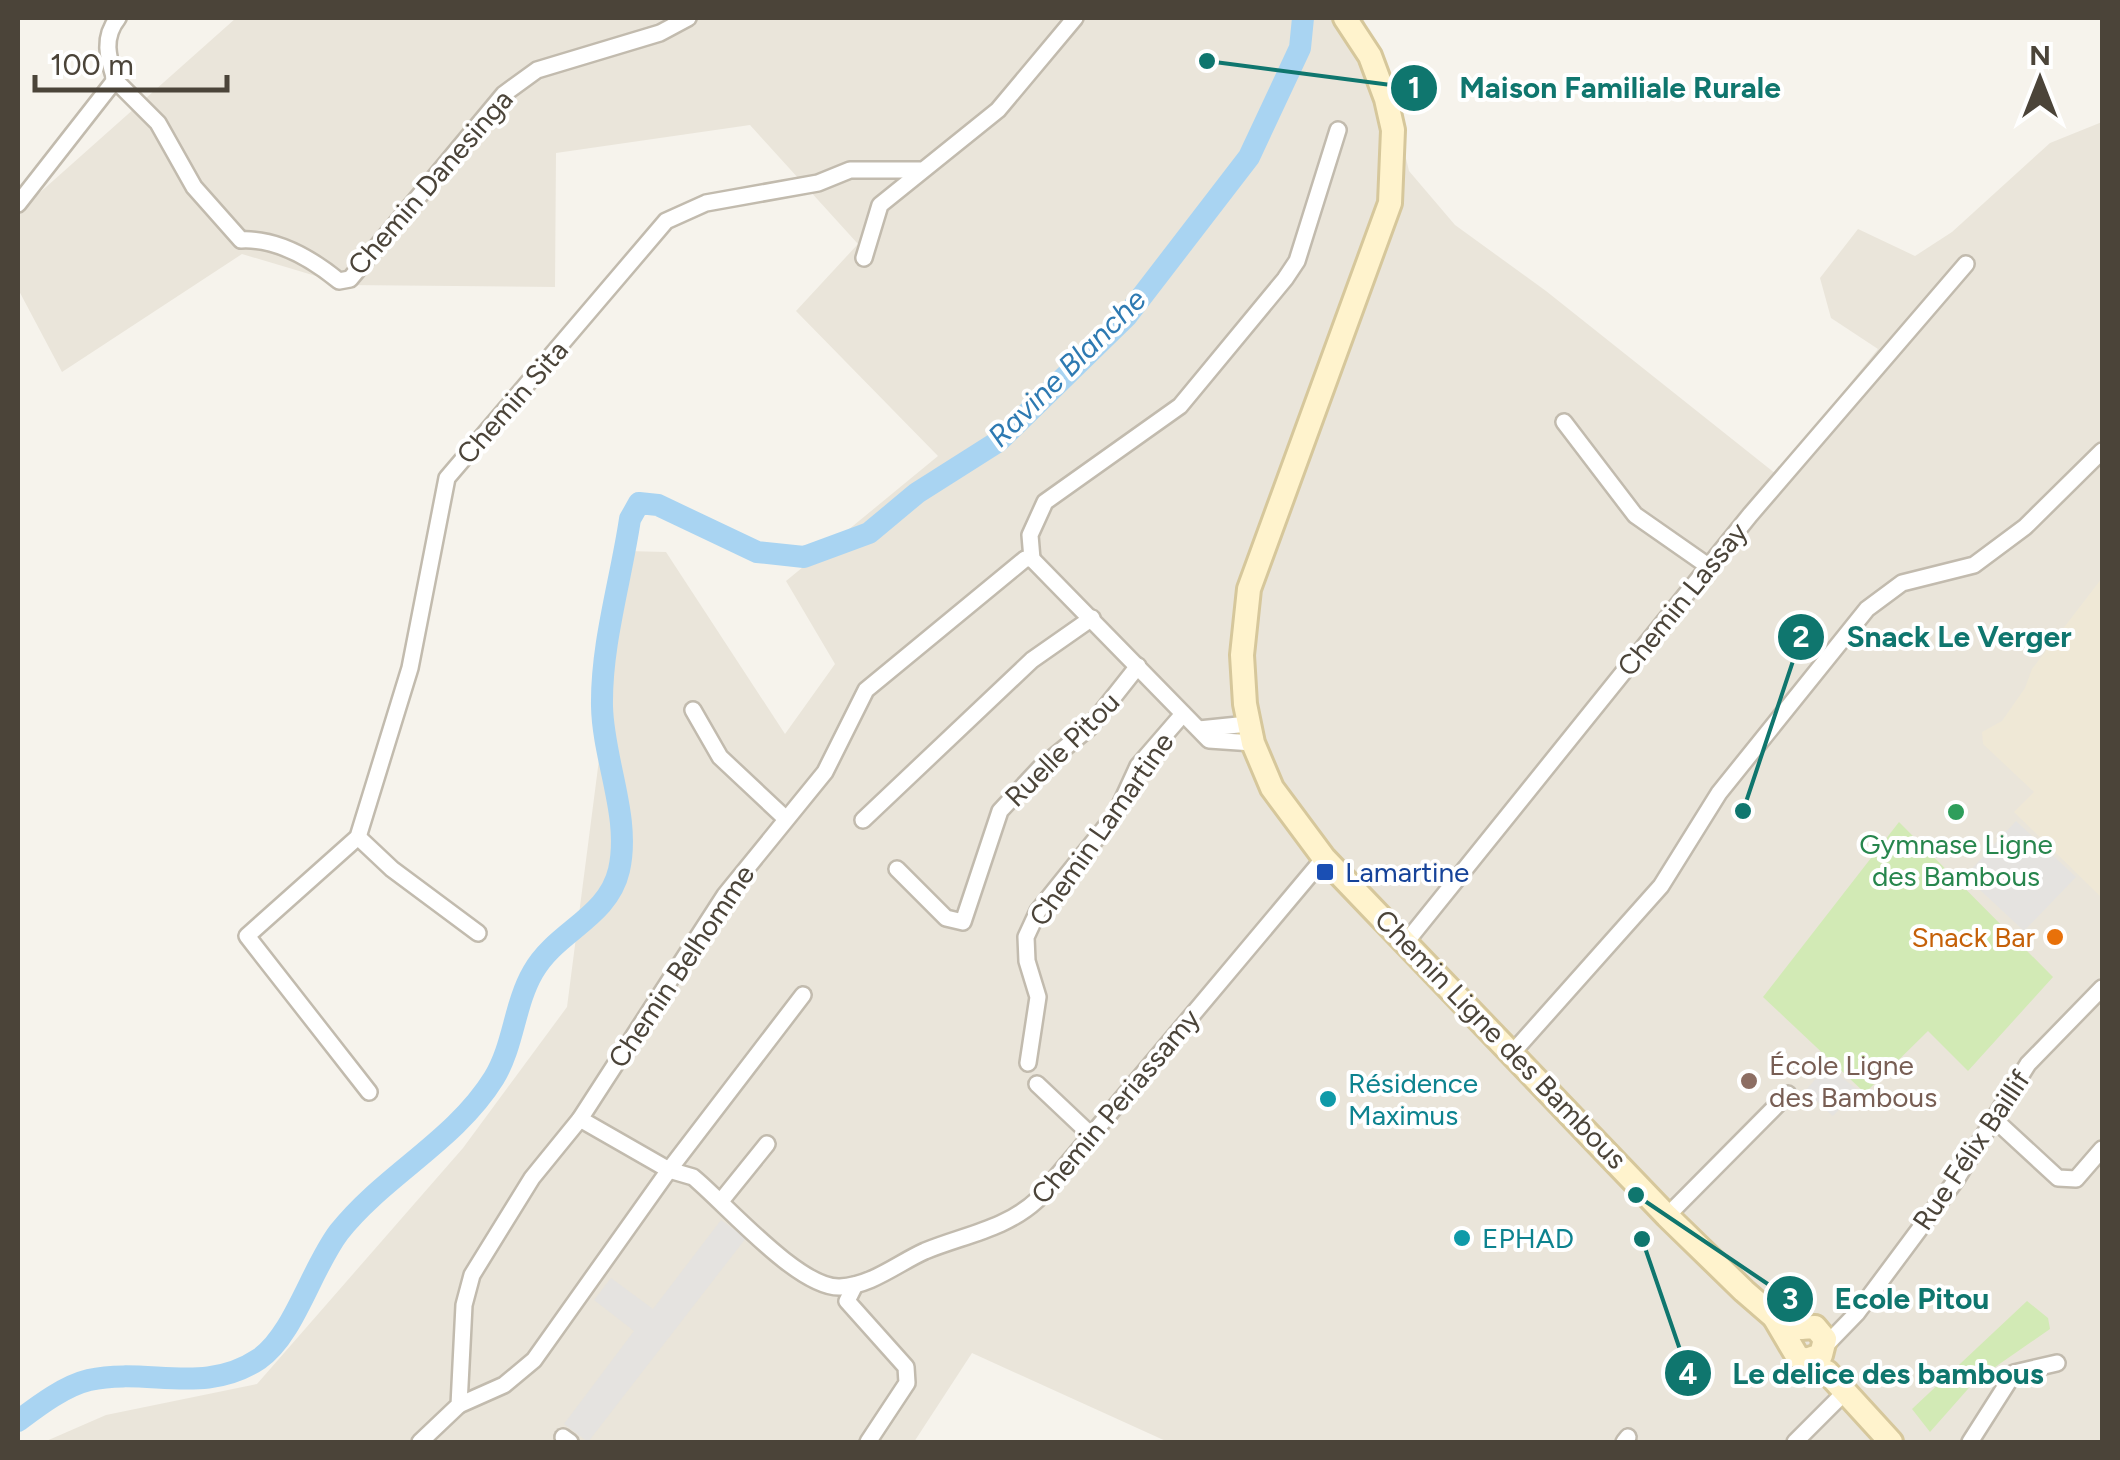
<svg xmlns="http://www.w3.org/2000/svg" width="2120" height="1460" viewBox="0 0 2120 1460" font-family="Figtree,sans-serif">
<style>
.residential{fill:#eae5da}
.education{fill:#efe8d6}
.green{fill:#d2eab5}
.parking{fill:#e5e3e0}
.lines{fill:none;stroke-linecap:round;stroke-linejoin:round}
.river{stroke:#a9d4f2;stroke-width:22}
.street-casing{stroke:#c2bbae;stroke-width:20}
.secondary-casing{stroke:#d6c79b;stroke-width:28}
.street{stroke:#fff;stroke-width:15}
.secondary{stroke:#fff3cd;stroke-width:22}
.leisure-dot{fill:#2e9e5b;stroke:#fff;stroke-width:4}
.transit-dot{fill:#1a4fb4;stroke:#fff;stroke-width:4}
.food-dot{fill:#e8710a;stroke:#fff;stroke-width:4}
.education-dot{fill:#8d6e63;stroke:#fff;stroke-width:4}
.culture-dot{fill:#0f9aa8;stroke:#fff;stroke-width:4}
.labels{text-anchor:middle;stroke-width:8;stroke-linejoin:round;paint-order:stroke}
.street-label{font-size:28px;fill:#4b4439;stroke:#fff}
.leisure-label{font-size:28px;fill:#27864d;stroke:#fff}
.transit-label{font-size:28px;fill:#164399;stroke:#fff;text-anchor:start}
.food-label{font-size:28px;fill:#c56008;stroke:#fff;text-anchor:end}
.education-label{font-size:28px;fill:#785e54;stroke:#fff;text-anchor:start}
.culture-label{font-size:28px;fill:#0d838f;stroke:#fff;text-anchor:start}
.water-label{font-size:30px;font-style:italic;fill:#2e7ab2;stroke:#fff}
.leader{fill:none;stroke:#0f766e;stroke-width:4}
.callout-dot{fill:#0f766e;stroke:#fff;stroke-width:4}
.mark-label{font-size:30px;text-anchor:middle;font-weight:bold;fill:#fff}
.callout-label{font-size:30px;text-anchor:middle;font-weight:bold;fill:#0f766e;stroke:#fff;stroke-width:8;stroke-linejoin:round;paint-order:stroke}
</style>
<rect width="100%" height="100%" fill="#f6f3ec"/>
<!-- residential -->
<polygon class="residential" points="236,18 1363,18 1386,75 1409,171 1455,225 1546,291 1776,474 1878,349 1831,318 1820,278 1858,229 1915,256 1952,232 2050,143 2102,122 2102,1442 1168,1442 972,1353 914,1442 44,1442 106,1415 257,1384 463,1148 567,1007 626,551 666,552 785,734 835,664 786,581 938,456 796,311 858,244 750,125 556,153 555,287 346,285 242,254 62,372 18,289 18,212"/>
<!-- education -->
<polygon class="education" points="2102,578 2102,898 2014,812 2034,792 1983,744 1982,732 2002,721 2025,688 2032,669"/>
<!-- green -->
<g class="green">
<polygon points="1899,822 2053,977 1968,1071 1928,1031 1865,1093 1763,997"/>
<polygon points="2027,1301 2048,1318 2050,1329 1975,1381 1930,1432 1912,1409"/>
</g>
<!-- parking -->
<g class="parking">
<polygon points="2016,821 2076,877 2024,931 1965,876"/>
<polygon points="1827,1066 1858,1090 1833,1116 1805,1091"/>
<polygon points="721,1220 746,1238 588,1442 564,1424 634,1331 594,1300 611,1278 653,1309"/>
</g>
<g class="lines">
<!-- river -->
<path class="river" d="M18,1421C38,1406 64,1386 89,1380C148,1367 204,1396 259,1359C294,1335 311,1269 339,1232C384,1175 455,1141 494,1078C514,1045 514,1005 533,972C556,931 608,918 619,870C631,817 603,760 602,706C601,644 621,580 630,519L639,503L658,505L757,552L804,557L869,533L917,493L999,441L1126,317L1249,157L1300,48L1303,18"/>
<!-- street casing -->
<g class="street-casing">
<g id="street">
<path d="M115,80L158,123L194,187L241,240C277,238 312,259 339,281L350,279L504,94L537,70L660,33L688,18"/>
<path d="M18,204L115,80C108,57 102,38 118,18"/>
<polyline points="864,258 880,205 998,110 1075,18"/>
<polyline points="1564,422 1635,515 1708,566"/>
<polyline points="1032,559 1030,535 1045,502 1180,406 1285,279 1297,261 1338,130"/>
<polyline points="693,710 720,757 785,818"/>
<polyline points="1199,729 1248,724"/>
<polyline points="863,820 1032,660 1092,618"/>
<polyline points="358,837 392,869 478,933"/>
<polyline points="897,869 946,918 963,922 1000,811 1040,768 1089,728 1138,666"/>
<polyline points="1407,941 1750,515 1966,264"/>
<polyline points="1514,1051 1661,886 1719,793 1867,609 1902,583 1974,565 2025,527 2102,451"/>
<polyline points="1028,1063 1038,997 1027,961 1026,937 1038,911 1116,814 1138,766 1183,714"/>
<polyline points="1037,1084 1092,1136"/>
<polyline points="369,1092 247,936 358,837 410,668 447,478 666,221 706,203 818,183 850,170 920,170"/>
<path d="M580,1119L669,1170L693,1177C725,1203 799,1289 840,1287C871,1286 898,1263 925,1251C964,1235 1006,1229 1037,1200L1324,858"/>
<polyline points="1994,1119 2058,1178 2076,1179 2102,1149"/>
<polyline points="721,1201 767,1144"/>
<polyline points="1667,1216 1788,1094"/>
<polyline points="855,1285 847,1301 906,1367 907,1383 868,1442"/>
<polyline points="1826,1345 1857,1313 1956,1180 2028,1064 2102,988"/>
<polyline points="459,1405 504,1385 534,1360 669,1170 803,995"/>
<polyline points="563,1437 570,1442"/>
<polyline points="420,1442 459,1405 464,1305 472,1275 532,1178 580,1119 725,895 825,772 866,690 1025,559 1032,559 1209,740 1253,743"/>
<polyline points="1624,1442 1628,1437"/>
<polyline points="1795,1442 1844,1393"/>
<polyline points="1970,1442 2014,1373 2057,1363"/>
</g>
</g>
<!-- secondary casing -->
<g class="secondary-casing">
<g id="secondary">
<polyline points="1345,18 1370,56 1386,99 1393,130 1390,203 1249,589 1242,655 1245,704 1253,743 1272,788 1324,858 1667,1216 1744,1291 1774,1317 1800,1328"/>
<polyline points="1774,1317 1797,1356 1827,1372 1891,1442"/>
<polyline points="1800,1328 1815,1327 1825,1339 1821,1355 1806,1360"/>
</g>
</g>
<!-- street -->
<use href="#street" class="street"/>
<!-- secondary -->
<use href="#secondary" class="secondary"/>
</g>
<!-- markers -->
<circle class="leisure-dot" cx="1956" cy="812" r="10"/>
<rect class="transit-dot" x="1315" y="862" width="20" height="20" rx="5"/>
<circle class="food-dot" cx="2055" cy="937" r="10"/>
<circle class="education-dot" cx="1749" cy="1081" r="10"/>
<g class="culture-dot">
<circle cx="1328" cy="1099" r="10"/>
<circle cx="1462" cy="1238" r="10"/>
</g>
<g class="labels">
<!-- street labels -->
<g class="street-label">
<text transform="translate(430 182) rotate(-49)" y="10">Chemin Danesinga</text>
<text transform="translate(512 402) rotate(-49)" y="10">Chemin Sita</text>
<text transform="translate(1682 599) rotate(-51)" y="10">Chemin Lassay</text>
<text transform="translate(1062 749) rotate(-45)" y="10">Ruelle Pitou</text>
<text transform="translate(1101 829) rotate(-55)" y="10">Chemin Lamartine</text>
<text transform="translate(681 966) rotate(-56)" y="10">Chemin Belhomme</text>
<text transform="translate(1501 1039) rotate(46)" y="10">Chemin Ligne des Bambous</text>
<text transform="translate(1115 1106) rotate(-50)" y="10">Chemin Periassamy</text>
<text transform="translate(1971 1150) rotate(-56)" y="10">Rue Félix Baillif</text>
</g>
<!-- leisure labels -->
<g class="leisure-label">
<text x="1956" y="854">Gymnase Ligne<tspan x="1956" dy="32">des Bambous</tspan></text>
</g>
<!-- transit labels -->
<g class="transit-label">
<text x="1345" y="882">Lamartine</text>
</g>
<!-- food labels -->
<g class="food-label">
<text x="2035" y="947">Snack Bar</text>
</g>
<!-- education labels -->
<g class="education-label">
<text x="1769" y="1075">École Ligne<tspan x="1769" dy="32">des Bambous</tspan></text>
</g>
<!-- culture labels -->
<g class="culture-label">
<text x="1348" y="1093">Résidence<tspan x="1348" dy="32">Maximus</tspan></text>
<text x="1482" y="1248">EPHAD</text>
</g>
<!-- water labels -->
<g class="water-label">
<text transform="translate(1067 368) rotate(-45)" y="10">Ravine Blanche</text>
</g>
</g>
<!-- callouts -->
<path class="leader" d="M1207 61L1414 88M1743 811L1801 637M1636 1195L1790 1299M1642 1239L1688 1373"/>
<g class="callout-dot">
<circle cx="1207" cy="61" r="10"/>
<circle cx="1743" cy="811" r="10"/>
<circle cx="1636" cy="1195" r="10"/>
<circle cx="1642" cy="1239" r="10"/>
<circle cx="1414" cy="88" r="25"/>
<circle cx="1801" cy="637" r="25"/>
<circle cx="1790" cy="1299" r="25"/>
<circle cx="1688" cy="1373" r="25"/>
</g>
<g class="mark-label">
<text x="1414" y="98">1</text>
<text x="1801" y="647">2</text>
<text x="1790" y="1309">3</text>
<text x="1688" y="1384">4</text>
</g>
<g class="callout-label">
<text x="1620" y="98">Maison Familiale Rurale</text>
<text x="1959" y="647">Snack Le Verger</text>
<text x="1912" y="1309">Ecole Pitou</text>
<text x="1888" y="1384">Le delice des bambous</text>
</g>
<!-- border -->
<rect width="2120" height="1460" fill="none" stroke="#4b4439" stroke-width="40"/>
<!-- north arrow -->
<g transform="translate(2040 80)" stroke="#ffffff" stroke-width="8" paint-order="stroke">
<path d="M0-8L18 38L0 25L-18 38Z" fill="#4b4439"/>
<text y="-15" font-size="28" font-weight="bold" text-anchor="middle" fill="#4b4439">N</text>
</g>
<!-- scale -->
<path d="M35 75v15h192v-15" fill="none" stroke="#4b4439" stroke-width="5"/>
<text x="50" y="75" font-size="30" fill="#4b4439" stroke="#ffffff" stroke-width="8" paint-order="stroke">100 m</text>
</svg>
